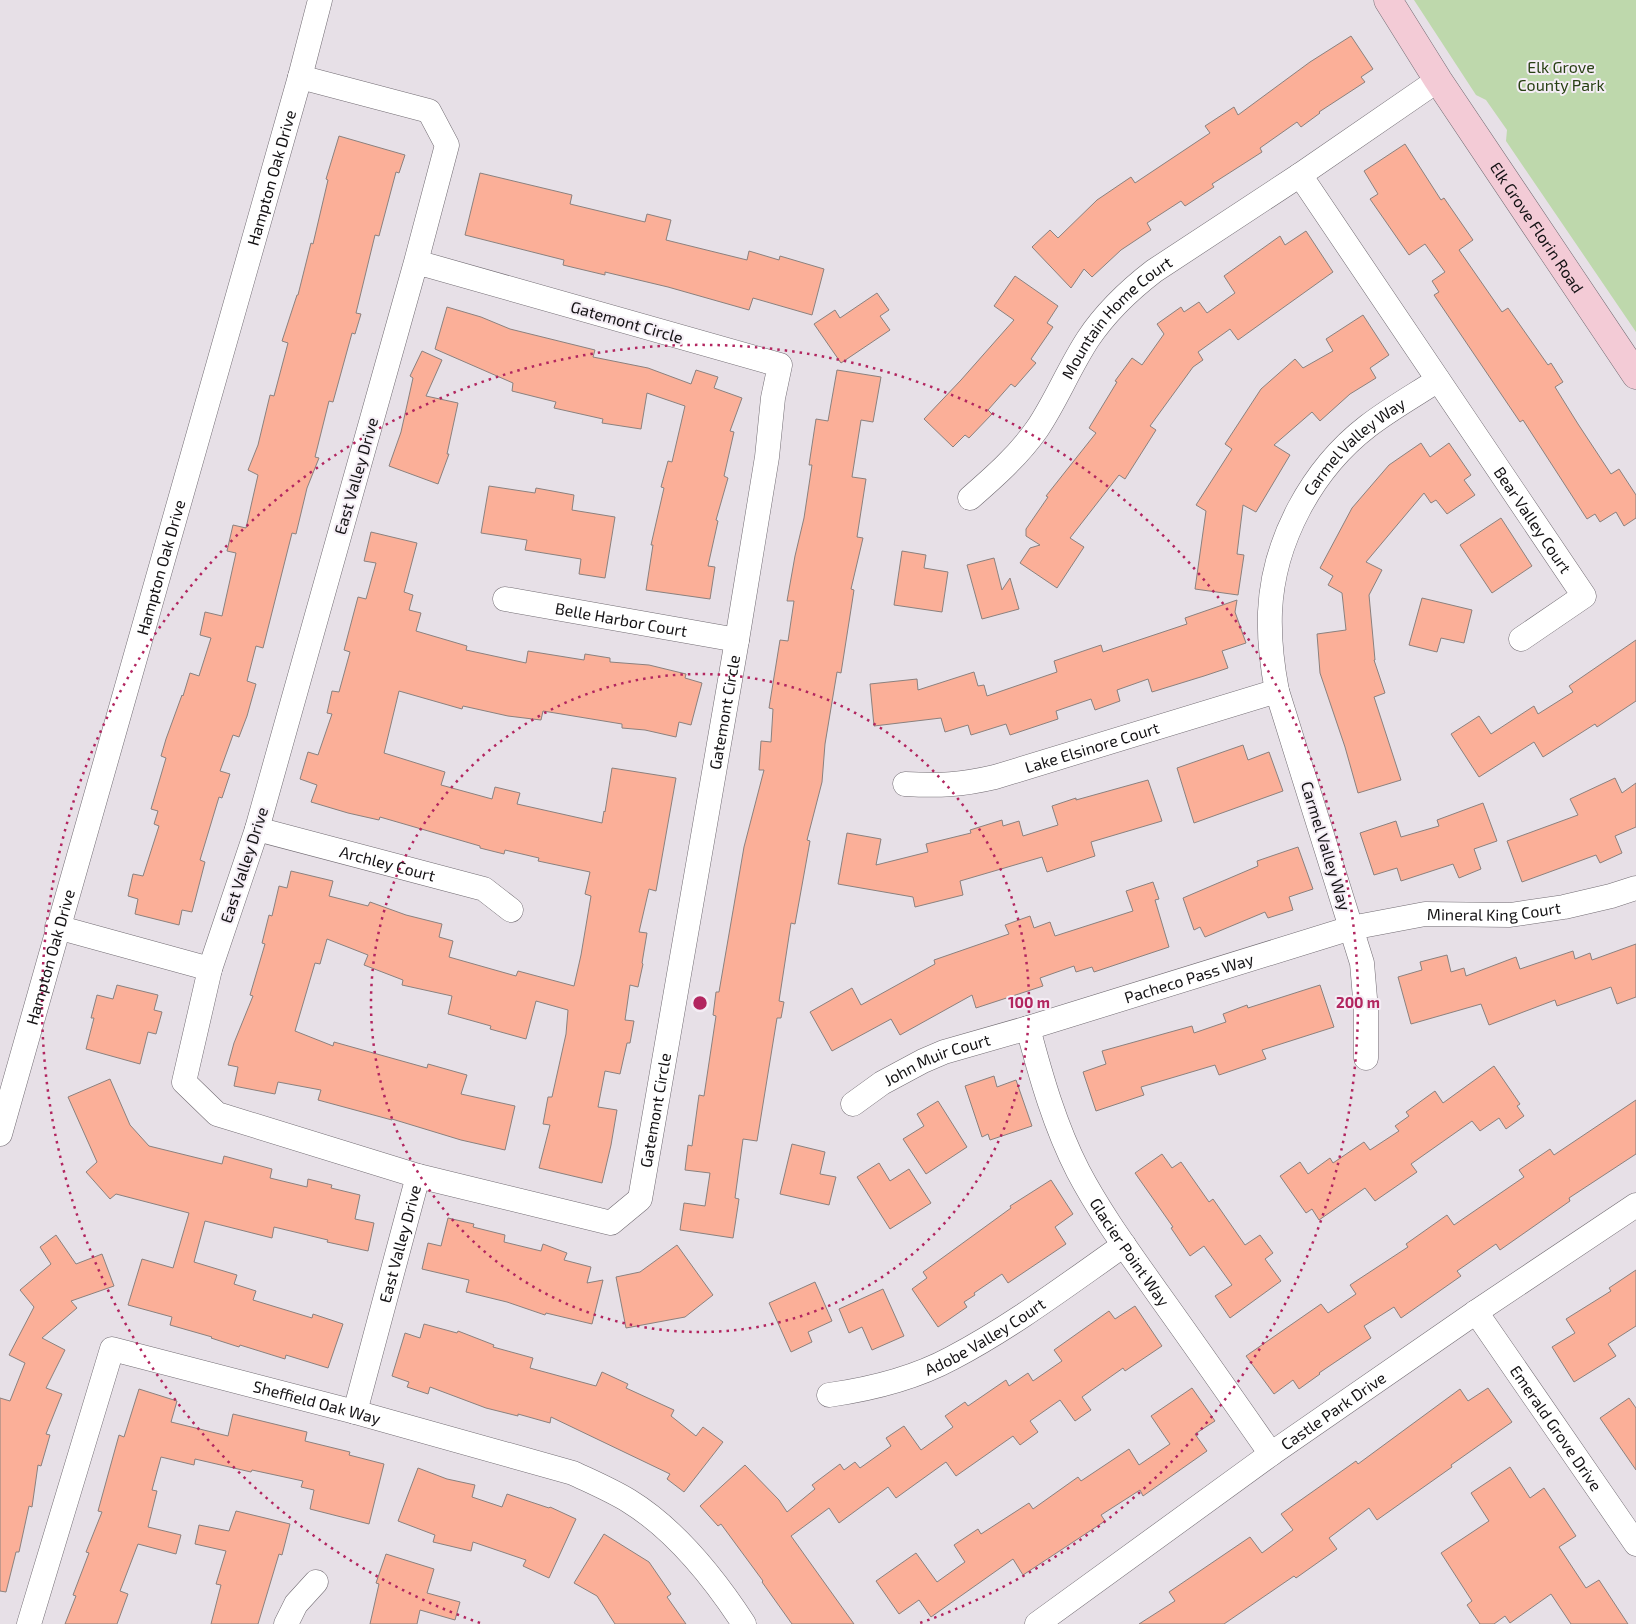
<svg xmlns="http://www.w3.org/2000/svg" width="1636" height="1624" viewBox="0 0 1636 1624" font-family="'Exo 2',sans-serif">
<style>
.green{fill:#bed8ac}
.building{fill:#fbaf98;stroke:#8b817e}
.lines{fill:none;stroke-linecap:round;stroke-linejoin:round}
.minor-casing{stroke:#726c73;stroke-width:25}
.secondary-casing{stroke:#726c73;stroke-width:29}
.minor{stroke:#fff;stroke-width:24}
.secondary{stroke:#f3cbd6;stroke-width:28}
.ring{fill:none;stroke:#b2255f;stroke-width:2.5;stroke-dasharray:2.5 5}
.labels{text-anchor:middle;stroke-width:4;stroke-linejoin:round;paint-order:stroke}
.park-label{font-size:16px;fill:#284013;stroke:#f4edf5}
.street-label{font-size:16px;fill:#141214;stroke:#f4edf5}
.centre{fill:#b2255f;stroke:#f4edf5;stroke-width:2.5}
.ring-label{font-size:15px;text-anchor:middle;font-weight:bold;fill:#b2255f;stroke:#f4edf5;stroke-width:4;stroke-linejoin:round;paint-order:stroke}
</style>
<rect width="100%" height="100%" fill="#e7e0e7"/>
<!-- green -->
<polygon class="green" points="1414,0 1636,0 1636,332 1506,141 1507,130 1486,100 1476,95"/>
<!-- building -->
<g class="building">
<polygon points="1351,36 1373,69 1361,77 1365,82 1319,112 1320,113 1301,127 1297,122 1260,148 1262,152 1212,184 1214,187 1185,206 1181,201 1147,223 1151,230 1121,250 1092,277 1084,269 1071,288 1032,247 1050,230 1058,238 1097,200 1131,177 1135,183 1210,133 1205,126 1234,107 1238,115 1310,62"/>
<polygon points="339,136 405,155 399,173 396,172 379,236 375,235 356,313 361,314 355,334 352,333 333,402 329,401 315,457 319,458 307,488 296,534 292,533 263,648 256,646 247,681 256,684 247,716 239,737 233,735 220,771 230,774 222,798 219,797 200,860 205,862 192,912 182,910 179,925 135,914 138,899 128,896 133,874 143,876 159,826 154,824 158,811 151,809 166,758 161,756 166,739 182,695 183,696 190,673 199,676 211,638 200,635 205,612 222,616 236,553 227,551 233,525 246,528 258,475 248,470 258,445 270,395 274,396 288,343 282,341 297,295 298,295 311,243 313,244 328,180 326,179"/>
<polygon points="1405,144 1441,200 1444,198 1473,240 1459,250 1502,312 1508,308 1548,365 1551,363 1563,382 1555,387 1578,424 1611,474 1619,469 1636,495 1636,518 1624,526 1616,512 1600,522 1595,514 1587,519 1523,420 1520,422 1434,295 1439,292 1432,281 1445,272 1425,244 1409,255 1370,199 1378,194 1364,171"/>
<polygon points="480,173 572,195 570,204 645,222 647,214 671,220 666,240 747,260 749,251 779,260 780,256 824,269 812,315 753,298 749,310 668,287 605,272 605,275 563,265 564,260 465,235"/>
<polygon points="1306,231 1333,272 1238,340 1230,329 1198,352 1203,360 1193,367 1150,426 1156,430 1125,479 1119,475 1070,538 1084,547 1057,588 1020,563 1030,548 1040,545 1026,536 1026,529 1048,497 1046,496 1096,433 1089,428 1117,382 1115,381 1132,358 1142,365 1164,334 1157,324 1181,307 1184,312 1199,302 1207,313 1235,293 1224,276 1280,236 1285,245"/>
<polygon points="1015,276 1058,306 1047,323 1053,327 1031,359 1036,363 1015,387 1011,384 988,410 992,414 969,438 965,435 953,447 924,419 961,380 1014,320 994,306"/>
<polygon points="877,293 889,310 880,316 890,330 841,363 814,324 835,310 840,318"/>
<polygon points="447,307 481,317 510,329 595,350 593,357 648,368 691,384 696,370 718,377 714,388 742,398 730,431 734,432 724,476 728,478 716,520 718,521 708,566 715,567 710,599 646,590 653,545 651,545 664,488 661,487 668,461 672,462 685,406 647,393 641,429 602,423 603,419 554,408 556,402 512,391 513,383 435,349"/>
<polygon points="1363,315 1389,355 1370,368 1376,378 1350,394 1320,421 1312,412 1274,445 1290,455 1256,512 1243,505 1237,554 1244,555 1238,595 1195,589 1206,511 1196,505 1232,449 1225,444 1261,389 1295,359 1303,368 1333,351 1326,339"/>
<polygon points="422,351 442,360 426,396 458,403 447,454 449,454 438,484 389,466 401,432 413,378 410,376"/>
<polygon points="837,370 881,377 873,422 861,420 852,477 866,479 857,537 863,538 851,589 854,590 841,673 837,672 825,744 822,782 807,840 810,841 795,924 791,923 779,1001 784,1002 781,1018 777,1018 757,1141 743,1139 735,1198 739,1199 733,1238 680,1230 684,1203 705,1206 710,1173 685,1170 688,1145 692,1146 699,1095 704,1096 716,1016 713,1015 716,992 719,992 744,847 764,770 759,770 761,741 771,742 773,709 769,708 780,640 788,641 794,601 787,601 795,556 804,518 812,465 809,465 816,419 828,421"/>
<polygon points="1421,443 1430,457 1449,443 1471,475 1464,480 1475,495 1447,514 1436,500 1431,503 1424,493 1366,562 1382,570 1369,595 1375,660 1374,660 1385,693 1374,697 1401,780 1358,793 1345,747 1320,673 1317,634 1346,630 1342,593 1328,585 1333,576 1320,568 1352,508 1389,465"/>
<polygon points="489,486 535,493 536,488 574,495 572,510 615,517 605,578 579,574 581,559 525,550 527,540 481,533"/>
<polygon points="1501,518 1532,566 1492,593 1460,545"/>
<polygon points="371,532 417,543 404,592 413,595 409,610 421,613 416,631 467,646 466,650 526,663 528,651 584,660 585,654 610,658 610,662 649,665 686,674 685,678 702,683 691,725 679,722 676,737 645,730 622,728 622,724 543,711 541,720 508,716 463,706 462,709 399,691 384,753 445,772 441,785 492,799 495,787 520,793 517,804 602,823 604,811 605,812 612,768 676,778 656,891 649,889 639,932 647,933 642,963 643,964 638,987 630,985 625,1020 634,1021 630,1043 627,1043 620,1074 605,1071 598,1107 617,1110 611,1145 602,1183 539,1168 550,1125 543,1124 548,1097 552,1097 566,1034 568,1010 536,1001 526,1039 490,1029 491,1026 448,1014 452,996 402,985 403,980 364,965 368,955 327,939 320,964 315,963 295,1031 333,1046 334,1042 427,1068 428,1064 467,1075 461,1094 515,1106 505,1150 461,1140 392,1119 392,1120 318,1100 321,1090 278,1082 275,1094 234,1086 238,1067 228,1065 234,1043 253,996 250,995 265,944 262,943 269,915 272,916 279,886 287,888 291,871 333,881 329,896 368,906 370,902 406,915 442,924 439,937 453,941 449,957 516,976 518,971 574,986 581,955 591,896 585,894 590,872 538,861 539,858 505,850 504,854 480,848 480,846 380,817 379,820 348,813 311,802 317,785 300,779 308,752 318,755 332,714 327,713 332,691 339,692 350,652 344,650 358,597 366,599 376,563 364,561"/>
<polygon points="902,551 926,555 924,568 948,572 942,612 894,605"/>
<polygon points="994,558 1002,590 1010,578 1019,609 982,619 967,565"/>
<polygon points="1422,598 1472,610 1464,643 1441,638 1437,652 1409,645"/>
<polygon points="1237,600 1235,612 1246,643 1222,651 1228,668 1204,676 1152,692 1148,679 1117,690 1120,701 1095,710 1091,699 1056,711 1058,719 1010,735 1006,724 971,735 968,725 945,732 941,718 874,726 870,684 917,679 918,690 974,672 978,686 984,685 987,696 1057,672 1054,661 1101,645 1103,652 1187,624 1185,618"/>
<polygon points="1636,640 1636,701 1597,727 1595,724 1543,757 1534,742 1479,777 1451,734 1479,716 1491,734 1534,706 1538,714 1573,692 1569,686"/>
<polygon points="1243,745 1248,760 1269,752 1283,791 1194,823 1177,768"/>
<polygon points="1615,778 1622,793 1636,783 1636,827 1615,836 1622,853 1600,863 1596,855 1522,882 1507,841 1578,815 1570,799"/>
<polygon points="1148,780 1162,821 1091,842 1095,856 1047,872 1042,857 960,881 963,895 915,907 913,897 838,884 847,833 881,839 876,865 928,852 926,844 971,833 970,830 1002,820 1003,826 1019,821 1023,836 1058,825 1052,806 1076,798 1076,800"/>
<polygon points="1483,803 1497,841 1474,849 1481,869 1459,878 1453,864 1401,881 1397,868 1374,875 1360,833 1396,821 1401,837 1439,826 1437,820"/>
<polygon points="1298,847 1313,889 1289,897 1293,910 1268,918 1265,912 1205,937 1200,927 1194,930 1183,898 1258,866 1257,861"/>
<polygon points="1153,882 1159,899 1155,900 1169,947 1094,972 1092,967 1076,972 1074,966 1040,978 1043,986 976,1008 972,995 900,1035 891,1019 832,1051 810,1012 852,988 861,1005 935,964 934,960 1009,934 1005,925 1030,916 1034,928 1050,922 1055,936 1133,911 1126,891"/>
<polygon points="1636,944 1636,997 1617,1004 1611,987 1557,1006 1555,1000 1489,1025 1481,1004 1411,1024 1398,977 1422,970 1420,962 1447,955 1451,972 1464,968 1466,976 1516,957 1520,969 1573,951 1575,959 1590,953 1592,960"/>
<polygon points="117,985 158,995 154,1010 162,1012 156,1034 148,1032 140,1064 86,1049 94,1018 91,1018 97,995 113,999"/>
<polygon points="1320,985 1334,1027 1262,1050 1266,1059 1219,1075 1215,1065 1141,1087 1144,1095 1096,1111 1083,1072 1106,1064 1102,1051 1192,1026 1194,1033 1226,1022 1223,1014 1247,1005 1248,1008"/>
<polygon points="1494,1066 1520,1104 1517,1106 1524,1116 1506,1129 1499,1118 1480,1131 1472,1121 1411,1164 1417,1172 1375,1201 1365,1188 1319,1220 1312,1209 1306,1213 1280,1176 1300,1162 1308,1174 1330,1158 1333,1163 1364,1142 1370,1150 1399,1131 1395,1126 1409,1116 1406,1112 1435,1091 1443,1103"/>
<polygon points="994,1076 997,1087 1016,1080 1032,1126 990,1140 988,1134 982,1137 965,1086"/>
<polygon points="110,1079 130,1125 149,1146 222,1164 224,1156 272,1169 270,1178 307,1187 308,1179 332,1185 331,1188 360,1195 355,1219 374,1223 368,1251 327,1242 328,1240 274,1227 272,1238 205,1221 194,1262 237,1275 234,1284 256,1291 253,1300 312,1318 313,1314 343,1324 328,1368 286,1355 285,1359 240,1345 239,1347 211,1338 212,1337 170,1325 172,1317 128,1305 142,1259 173,1268 189,1213 116,1194 110,1199 86,1172 97,1162 68,1097"/>
<polygon points="1636,1100 1636,1154 1569,1198 1570,1201 1500,1250 1496,1244 1457,1271 1461,1276 1401,1318 1394,1307 1364,1326 1371,1338 1319,1373 1320,1374 1299,1389 1293,1380 1274,1394 1246,1356 1321,1304 1328,1313 1356,1294 1350,1285 1408,1247 1406,1244 1447,1215 1454,1225 1524,1177 1519,1170 1550,1149 1554,1155"/>
<polygon points="938,1101 967,1147 926,1174 903,1139 924,1126 917,1114"/>
<polygon points="792,1144 825,1152 820,1174 836,1177 829,1205 780,1194"/>
<polygon points="1162,1154 1172,1168 1181,1162 1209,1202 1213,1199 1245,1245 1260,1235 1273,1253 1265,1259 1281,1281 1230,1318 1215,1296 1232,1285 1204,1246 1190,1256 1171,1228 1173,1227 1135,1173"/>
<polygon points="879,1163 890,1181 909,1169 931,1203 890,1229 857,1177"/>
<polygon points="1051,1180 1073,1214 1055,1227 1066,1244 1008,1283 1002,1274 974,1293 975,1295 964,1302 967,1307 938,1327 912,1289 927,1278 923,1272 1011,1208 1010,1206"/>
<polygon points="448,1218 474,1224 473,1227 505,1235 504,1242 541,1251 543,1244 567,1253 564,1260 591,1267 587,1283 603,1280 592,1324 546,1313 545,1315 507,1302 466,1292 469,1280 422,1269 428,1243 441,1246"/>
<polygon points="56,1235 76,1264 102,1254 114,1286 71,1301 77,1308 42,1338 65,1350 46,1388 62,1394 46,1434 50,1435 41,1466 38,1465 32,1507 29,1506 19,1552 16,1552 6,1592 0,1591 0,1398 10,1401 25,1363 9,1355 34,1307 20,1290 51,1264 40,1247"/>
<polygon points="677,1245 713,1295 685,1317 626,1328 616,1277 640,1272"/>
<polygon points="1636,1270 1636,1326 1608,1344 1616,1356 1574,1382 1552,1347 1575,1333 1566,1319 1611,1291 1609,1288"/>
<polygon points="815,1282 832,1321 808,1332 812,1342 791,1352 769,1303"/>
<polygon points="883,1289 904,1336 872,1350 862,1327 849,1333 839,1309"/>
<polygon points="1135,1306 1162,1346 1125,1371 1123,1368 1082,1397 1091,1410 1075,1421 1060,1400 1030,1421 1038,1432 1020,1445 1013,1436 956,1476 946,1462 896,1498 888,1487 839,1523 829,1508 791,1536 854,1624 792,1624 762,1582 763,1581 721,1524 718,1526 700,1506 745,1465 779,1500 787,1512 815,1489 812,1485 840,1464 844,1470 855,1462 860,1468 891,1446 886,1438 904,1426 921,1450 953,1427 945,1416 965,1402 968,1406 1006,1380 1009,1386 1028,1373 1033,1381 1062,1361 1054,1350 1109,1311 1115,1319"/>
<polygon points="424,1324 457,1333 458,1331 494,1345 493,1347 533,1358 530,1368 596,1386 602,1372 628,1384 626,1388 674,1410 671,1416 696,1436 703,1427 723,1442 684,1492 667,1479 670,1474 551,1417 550,1423 518,1414 518,1416 486,1408 430,1387 428,1394 407,1387 409,1382 392,1376 405,1333 420,1338"/>
<polygon points="1192,1388 1215,1421 1195,1434 1207,1451 1143,1496 1140,1490 1101,1515 1105,1521 1023,1575 1013,1559 931,1617 919,1600 899,1614 876,1581 916,1553 937,1582 965,1562 954,1545 978,1529 981,1534 1029,1503 1033,1509 1078,1477 1081,1481 1129,1449 1139,1465 1170,1444 1151,1416"/>
<polygon points="1488,1388 1512,1422 1451,1465 1452,1467 1377,1520 1369,1508 1329,1538 1337,1549 1296,1578 1294,1576 1224,1624 1139,1624 1175,1601 1169,1592 1250,1537 1262,1553 1293,1530 1281,1514 1356,1461 1358,1464 1460,1389 1468,1401"/>
<polygon points="139,1389 177,1401 171,1422 228,1436 233,1414 307,1432 305,1441 350,1452 349,1455 384,1464 369,1524 310,1509 314,1490 301,1487 303,1481 252,1470 251,1472 195,1459 194,1465 161,1457 152,1490 157,1491 148,1527 181,1535 176,1554 138,1544 120,1591 128,1594 117,1624 65,1624 76,1596 73,1595 89,1553 86,1552 102,1512 98,1511 119,1435 124,1437"/>
<polygon points="1629,1398 1636,1408 1636,1470 1600,1418"/>
<polygon points="1510,1467 1530,1498 1544,1488 1576,1536 1559,1547 1586,1588 1599,1580 1628,1624 1571,1624 1551,1594 1510,1623 1505,1616 1494,1624 1480,1624 1467,1605 1472,1601 1441,1553 1489,1521 1471,1493"/>
<polygon points="418,1468 447,1479 475,1485 472,1497 502,1507 507,1494 549,1508 550,1507 576,1519 549,1578 523,1566 526,1560 473,1542 471,1551 433,1542 435,1535 398,1521"/>
<polygon points="236,1511 290,1524 282,1555 279,1554 258,1624 211,1624 221,1585 216,1584 226,1551 195,1544 199,1525 229,1531"/>
<polygon points="604,1534 649,1562 671,1594 667,1597 686,1624 615,1624 597,1596 574,1583"/>
<polygon points="386,1554 434,1569 427,1593 460,1602 455,1620 420,1610 417,1624 370,1624 379,1584 376,1583"/>
</g>
<g class="lines">
<!-- minor casing -->
<g class="minor-casing">
<g id="minor">
<path id="s1" d="M300,77L429,111L447,145L416,262L257,829L210,969L184,1082L217,1114L418,1176L611,1223L640,1199L737,640L767,457L773,398L780,365L416,262"/>
<path id="s2" d="M1300,175L1584,596L1521,639"/>
<path id="s3" d="M970,498C994,477 1018,456 1037,429C1056,401 1069,368 1088,339C1106,312 1128,291 1154,271L1300,175L1438,80"/>
<path id="s4" d="M505,599L737,640"/>
<path id="s5" d="M905,784C939,786 961,785 995,777L1277,691"/>
<path id="s6" d="M257,829L484,889L511,910"/>
<polyline points="57,927 210,969"/>
<path id="s7" d="M1028,1028C1041,1077 1055,1126 1078,1171C1101,1215 1131,1255 1159,1295C1197,1348 1234,1401 1271,1454"/>
<path id="s8" d="M1366,1058V1010L1362,963L1277,691C1272,665 1269,639 1270,612C1273,541 1312,469 1368,426C1390,409 1415,395 1438,380"/>
<path id="s9" d="M853,1104L882,1083L923,1061L944,1052L1028,1028L1351,928L1425,914L1510,915L1564,907L1611,896L1636,888"/>
<path id="s10" d="M0,1134L300,77L320,0"/>
<path id="s11" d="M1476,1312L1636,1544"/>
<path id="s12" d="M829,1395C871,1389 915,1378 952,1358C1013,1326 1068,1284 1124,1245"/>
<path id="s13" d="M355,1412L418,1176"/>
<path id="s14" d="M29,1624L112,1349L355,1412L573,1473C592,1482 611,1490 629,1501C676,1530 714,1578 744,1624"/>
<polyline points="286,1624 296,1604 316,1582"/>
<path id="s15" d="M1037,1624L1271,1454L1476,1312L1636,1205"/>
</g>
</g>
<!-- secondary casing -->
<g class="secondary-casing">
<g id="secondary">
<path id="s16" d="M1388,0L1438,80L1636,375"/>
</g>
</g>
<!-- minor -->
<use href="#minor" class="minor"/>
<!-- secondary -->
<use href="#secondary" class="secondary"/>
</g>
<!-- distance rings -->
<g class="ring">
<circle cx="700" cy="1003" r="329"/>
<path d="M480 1623A658 658 0 1 1 920 1623"/>
</g>
<g class="labels">
<!-- park labels -->
<g class="park-label">
<text x="1561" y="73">Elk Grove<tspan x="1561" dy="18">County Park</tspan></text>
</g>
<!-- street labels -->
<g class="street-label">
<text dy="6" stroke="none"><textPath href="#s10" startOffset="994">Hampton Oak Drive</textPath></text>
<text dy="6" stroke="none"><textPath href="#s16" startOffset="272">Elk Grove Florin Road</textPath></text>
<text dy="6" stroke="none"><textPath href="#s3" startOffset="235">Mountain Home Court</textPath></text>
<text transform="translate(627 322) rotate(16)" y="6">Gatemont Circle</text>
<text dy="6" stroke="none"><textPath href="#s8" startOffset="652">Carmel Valley Way</textPath></text>
<text transform="translate(356 476) rotate(-74)" y="6">East Valley Drive</text>
<text dy="6" stroke="none"><textPath href="#s2" startOffset="416">Bear Valley Court</textPath></text>
<text dy="6" stroke="none"><textPath href="#s10" startOffset="589">Hampton Oak Drive</textPath></text>
<text dy="6" stroke="none"><textPath href="#s4" startOffset="118">Belle Harbor Court</textPath></text>
<text dy="6" stroke="none"><textPath href="#s1" startOffset="2132">Gatemont Circle</textPath></text>
<text dy="6" stroke="none"><textPath href="#s5" startOffset="192">Lake Elsinore Court</textPath></text>
<text transform="translate(1326 846) rotate(73)" y="6">Carmel Valley Way</text>
<text dy="6" stroke="none"><textPath href="#s6" startOffset="135">Archley Court</textPath></text>
<text transform="translate(244 865) rotate(-72)" y="6">East Valley Drive</text>
<text dy="6" stroke="none"><textPath href="#s9" startOffset="675">Mineral King Court</textPath></text>
<text dy="6" stroke="none"><textPath href="#s10" startOffset="184">Hampton Oak Drive</textPath></text>
<text dy="6" stroke="none"><textPath href="#s9" startOffset="361">Pacheco Pass Way</textPath></text>
<text dy="6" stroke="none"><textPath href="#s9" startOffset="96">John Muir Court</textPath></text>
<text dy="6" stroke="none"><textPath href="#s1" startOffset="1728">Gatemont Circle</textPath></text>
<text dy="6" stroke="none"><textPath href="#s13" startOffset="174">East Valley Drive</textPath></text>
<text dy="6" stroke="none"><textPath href="#s7" startOffset="248">Glacier Point Way</textPath></text>
<text dy="6" stroke="none"><textPath href="#s12" startOffset="168">Adobe Valley Court</textPath></text>
<text dy="6" stroke="none"><textPath href="#s14" startOffset="499">Sheffield Oak Way</textPath></text>
<text dy="6" stroke="none"><textPath href="#s15" startOffset="365">Castle Park Drive</textPath></text>
<text dy="6" stroke="none"><textPath href="#s11" startOffset="141">Emerald Grove Drive</textPath></text>
</g>
</g>
<circle cx="700" cy="1003" r="8" class="centre"/>
<g class="ring-label">
<text x="1029" y="1008">100 m</text>
<text x="1358" y="1008">200 m</text>
</g>
</svg>
